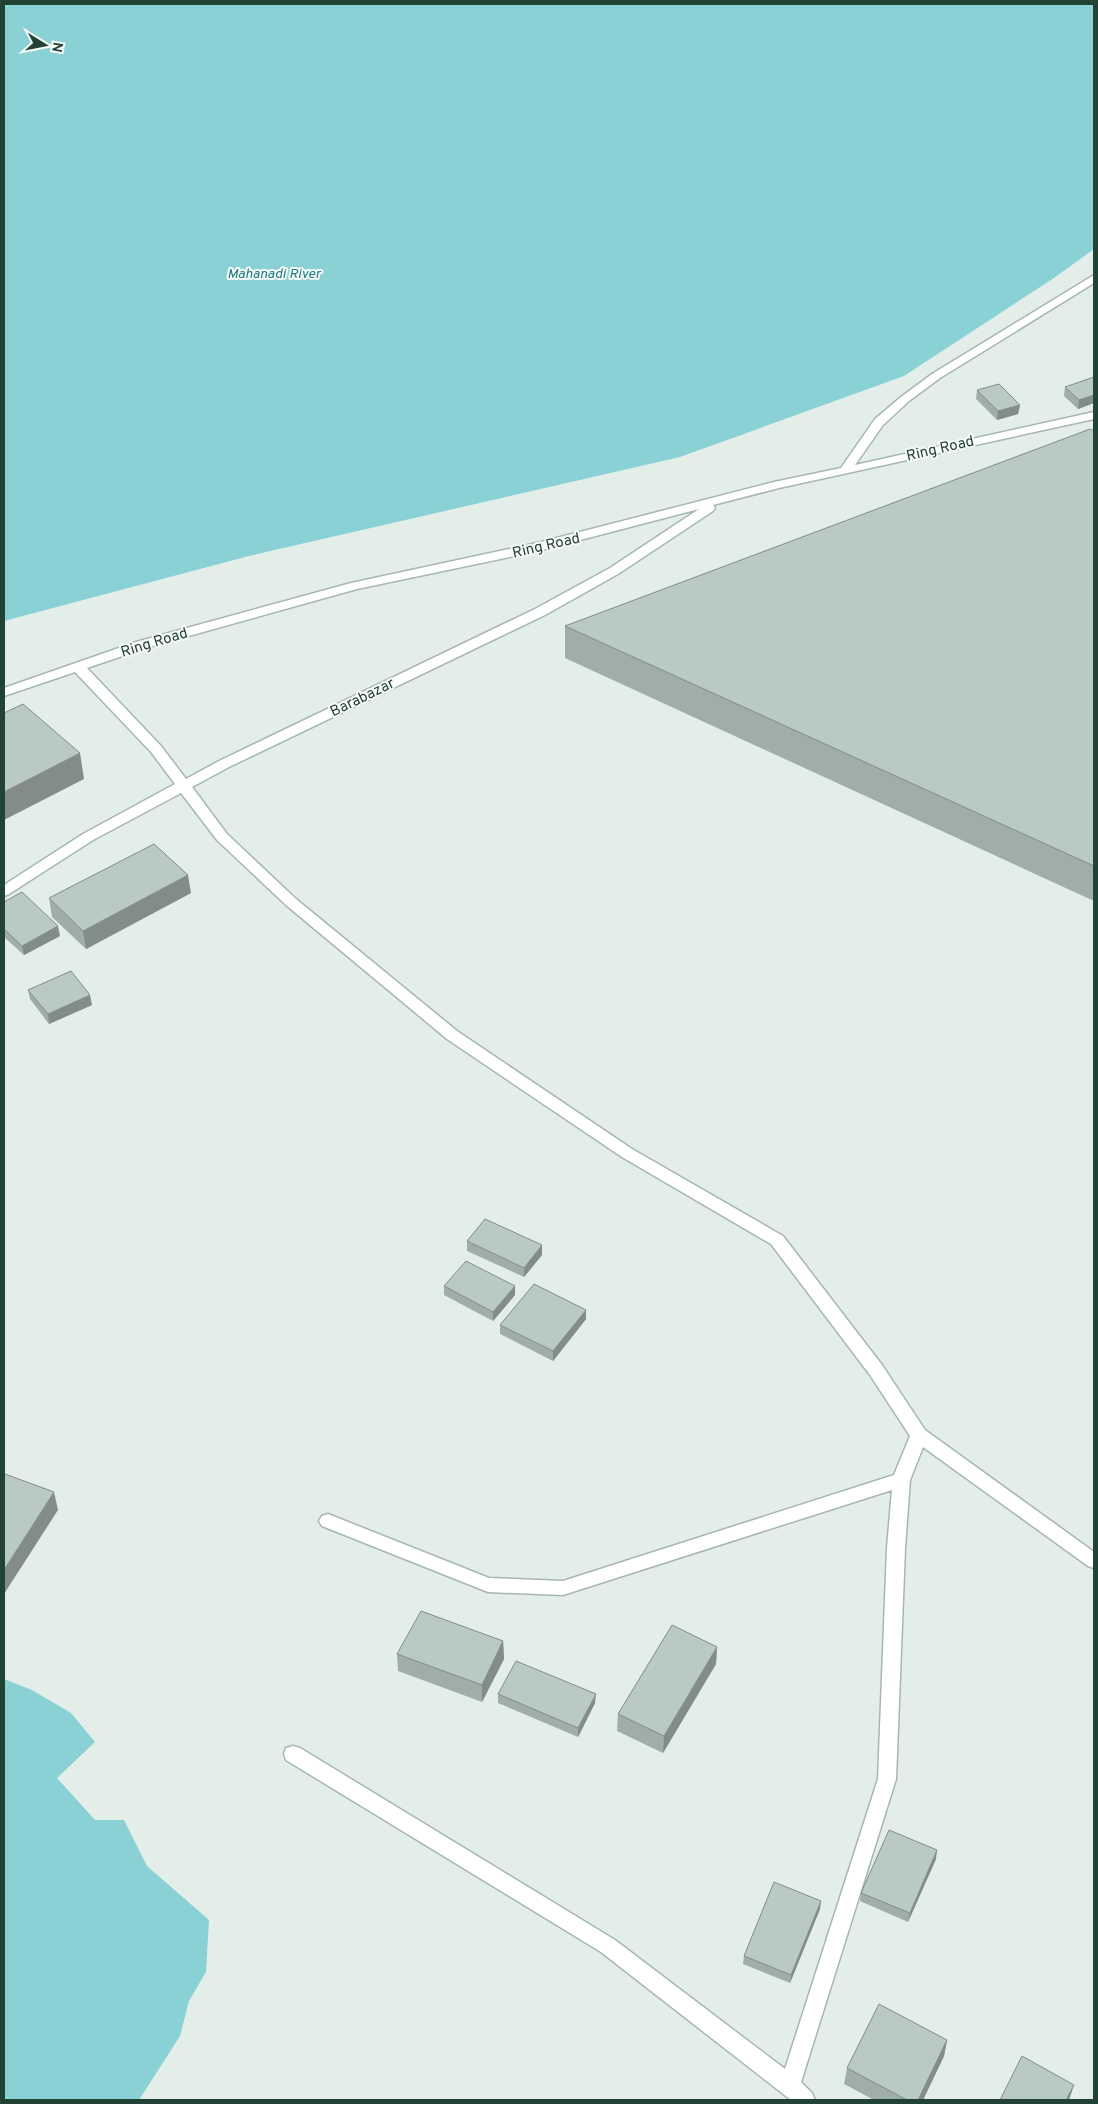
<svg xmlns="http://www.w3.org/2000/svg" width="1098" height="2104" viewBox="0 0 1098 2104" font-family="Overpass,sans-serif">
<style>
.water{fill:#8ad1d6}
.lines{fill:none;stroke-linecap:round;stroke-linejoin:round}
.minor-casing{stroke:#a6b7b0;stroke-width:3}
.minor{fill:#fff;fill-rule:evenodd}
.wall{fill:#9faea7}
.shaded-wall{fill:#828d88}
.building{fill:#b9cac2;stroke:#828d88}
.labels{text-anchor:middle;stroke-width:4;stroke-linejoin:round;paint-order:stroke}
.far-water-label{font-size:14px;font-style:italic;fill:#197a81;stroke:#f5faf7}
.street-label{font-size:15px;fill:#224236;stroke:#f5faf7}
</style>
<rect width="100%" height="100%" fill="#e4eee9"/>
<!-- water -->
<g class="water">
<polygon points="4,4 1094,4 1094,249 1054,278 904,376 680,457 249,556 4,621"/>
<polygon points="4,1679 32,1690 71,1713 95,1742 57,1778 95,1820 124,1820 147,1866 209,1920 206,1972 189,2001 180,2036 139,2100 4,2100"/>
</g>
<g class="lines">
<!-- minor casing -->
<g class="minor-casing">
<path id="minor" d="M1094,275V283L940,378L909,401L883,425L855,465L1094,412V419L779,488L713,505L715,508L713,511L618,574L545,615L229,767L192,787L227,834L296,899L457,1031L632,1149L783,1236L882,1365L925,1430L1094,1552V1568L1088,1566L923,1447L910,1480L905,1548L896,1779L801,2082L812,2093L815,2100H791L601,1952L286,1760L284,1754L286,1748L293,1746L300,1748L615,1940L785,2069L878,1779L887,1548L892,1490L563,1595L488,1592L322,1526L319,1521L322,1516L328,1514L489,1578L563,1581L894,1475L910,1436L870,1375L771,1244L622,1157L447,1039L286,905L217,840L181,793L93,840L9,894L4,896V885L83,834L175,784L151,752L75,672L4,696V688L136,642L351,583L537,543L774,482L841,468L875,419L901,397L932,374ZM699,509L610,568L535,609L219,761L186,779L161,746L87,668L146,648L357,589L538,551Z"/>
</g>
<!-- minor -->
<use href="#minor" class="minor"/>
</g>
<!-- wall -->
<g class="wall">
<polygon points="1094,377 1094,403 1078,409 1064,396 1065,387"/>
<polygon points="977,390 1020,405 1018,414 997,420 976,399"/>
<polygon points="1094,431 1094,901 565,658 565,626"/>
<polygon points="191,893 86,949 52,917 49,898"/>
<polygon points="4,902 60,936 24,955 4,937"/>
<polygon points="28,990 92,1005 49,1024 30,999"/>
<polygon points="467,1241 542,1255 524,1277 467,1251"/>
<polygon points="444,1286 515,1295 493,1321 444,1295"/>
<polygon points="586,1310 586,1319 553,1361 500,1334 500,1325"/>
<polygon points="503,1641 504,1659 482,1702 398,1671 397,1654"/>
<polygon points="717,1647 716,1664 663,1753 617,1731 618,1714"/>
<polygon points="498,1694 595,1703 578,1737 498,1703"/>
<polygon points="936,1859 908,1922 860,1901 861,1893"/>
<polygon points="820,1909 790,1983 743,1964 744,1956"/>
<polygon points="947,2040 944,2056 923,2100 874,2100 844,2084 847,2068"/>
</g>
<!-- shaded-wall -->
<g class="shaded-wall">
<polygon points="1094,395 1094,403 1078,409 1079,400"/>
<polygon points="1020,405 1018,414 997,420 998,411"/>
<polygon points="80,753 84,779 4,820 4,792"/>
<polygon points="188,875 191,893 86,949 83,931"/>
<polygon points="58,926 60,936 24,955 22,946"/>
<polygon points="90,995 92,1005 49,1024 48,1014"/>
<polygon points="542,1245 542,1255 524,1277 524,1268"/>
<polygon points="515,1286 515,1295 493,1321 493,1312"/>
<polygon points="586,1310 586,1319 553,1361 553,1351"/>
<polygon points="54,1492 58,1510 4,1594 4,1570"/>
<polygon points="503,1641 504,1659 482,1702 482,1685"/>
<polygon points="717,1647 716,1664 663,1753 664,1736"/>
<polygon points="596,1694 595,1703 578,1737 578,1728"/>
<polygon points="937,1850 936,1859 908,1922 910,1913"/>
<polygon points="821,1901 820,1909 790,1983 791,1975"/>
<polygon points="947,2040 944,2056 923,2100 918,2100"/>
<polygon points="1074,2085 1069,2100 1066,2100"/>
</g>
<!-- building -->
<g class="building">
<polygon points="1094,377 1094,395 1079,400 1065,387"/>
<polygon points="999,384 1020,405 998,411 977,390"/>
<polygon points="1090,429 1094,431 1094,866 565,626"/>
<polygon points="23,704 80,753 4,792 4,713"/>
<polygon points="154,844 188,875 83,931 49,898"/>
<polygon points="22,892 58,926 22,946 4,929 4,902"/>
<polygon points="71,971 90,995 48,1014 28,990"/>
<polygon points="485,1219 542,1245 524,1268 467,1241"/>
<polygon points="466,1261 515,1286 493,1312 444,1286"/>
<polygon points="534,1284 586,1310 553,1351 500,1325"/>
<polygon points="5,1474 54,1492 4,1570 4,1476"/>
<polygon points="421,1611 503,1641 482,1685 397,1654"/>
<polygon points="672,1625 717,1647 664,1736 618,1714"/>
<polygon points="516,1661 596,1694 578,1728 498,1694"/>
<polygon points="889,1830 937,1850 910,1913 861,1893"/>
<polygon points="774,1882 821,1901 791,1975 744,1956"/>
<polygon points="879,2004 947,2040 918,2100 907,2100 847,2068"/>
<polygon points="1022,2056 1074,2085 1066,2100 1000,2100"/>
</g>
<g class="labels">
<!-- far-water labels -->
<g class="far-water-label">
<text x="274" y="278">Mahanadi River</text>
</g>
<!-- street labels -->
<g class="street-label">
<text transform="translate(940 448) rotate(-13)" y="5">Ring Road</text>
<text transform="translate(546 545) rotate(-13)" y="5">Ring Road</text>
<text transform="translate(154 642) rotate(-17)" y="5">Ring Road</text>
<text transform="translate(362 697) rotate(-26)" y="5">Barabazar</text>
</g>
</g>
<!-- border -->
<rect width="1098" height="2104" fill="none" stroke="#224236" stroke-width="10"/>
<!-- north arrow -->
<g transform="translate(45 45) rotate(100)" stroke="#f5faf7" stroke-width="4" paint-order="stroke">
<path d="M0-4L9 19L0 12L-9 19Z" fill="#224236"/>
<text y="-8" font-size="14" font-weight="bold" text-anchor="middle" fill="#224236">N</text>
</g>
</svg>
